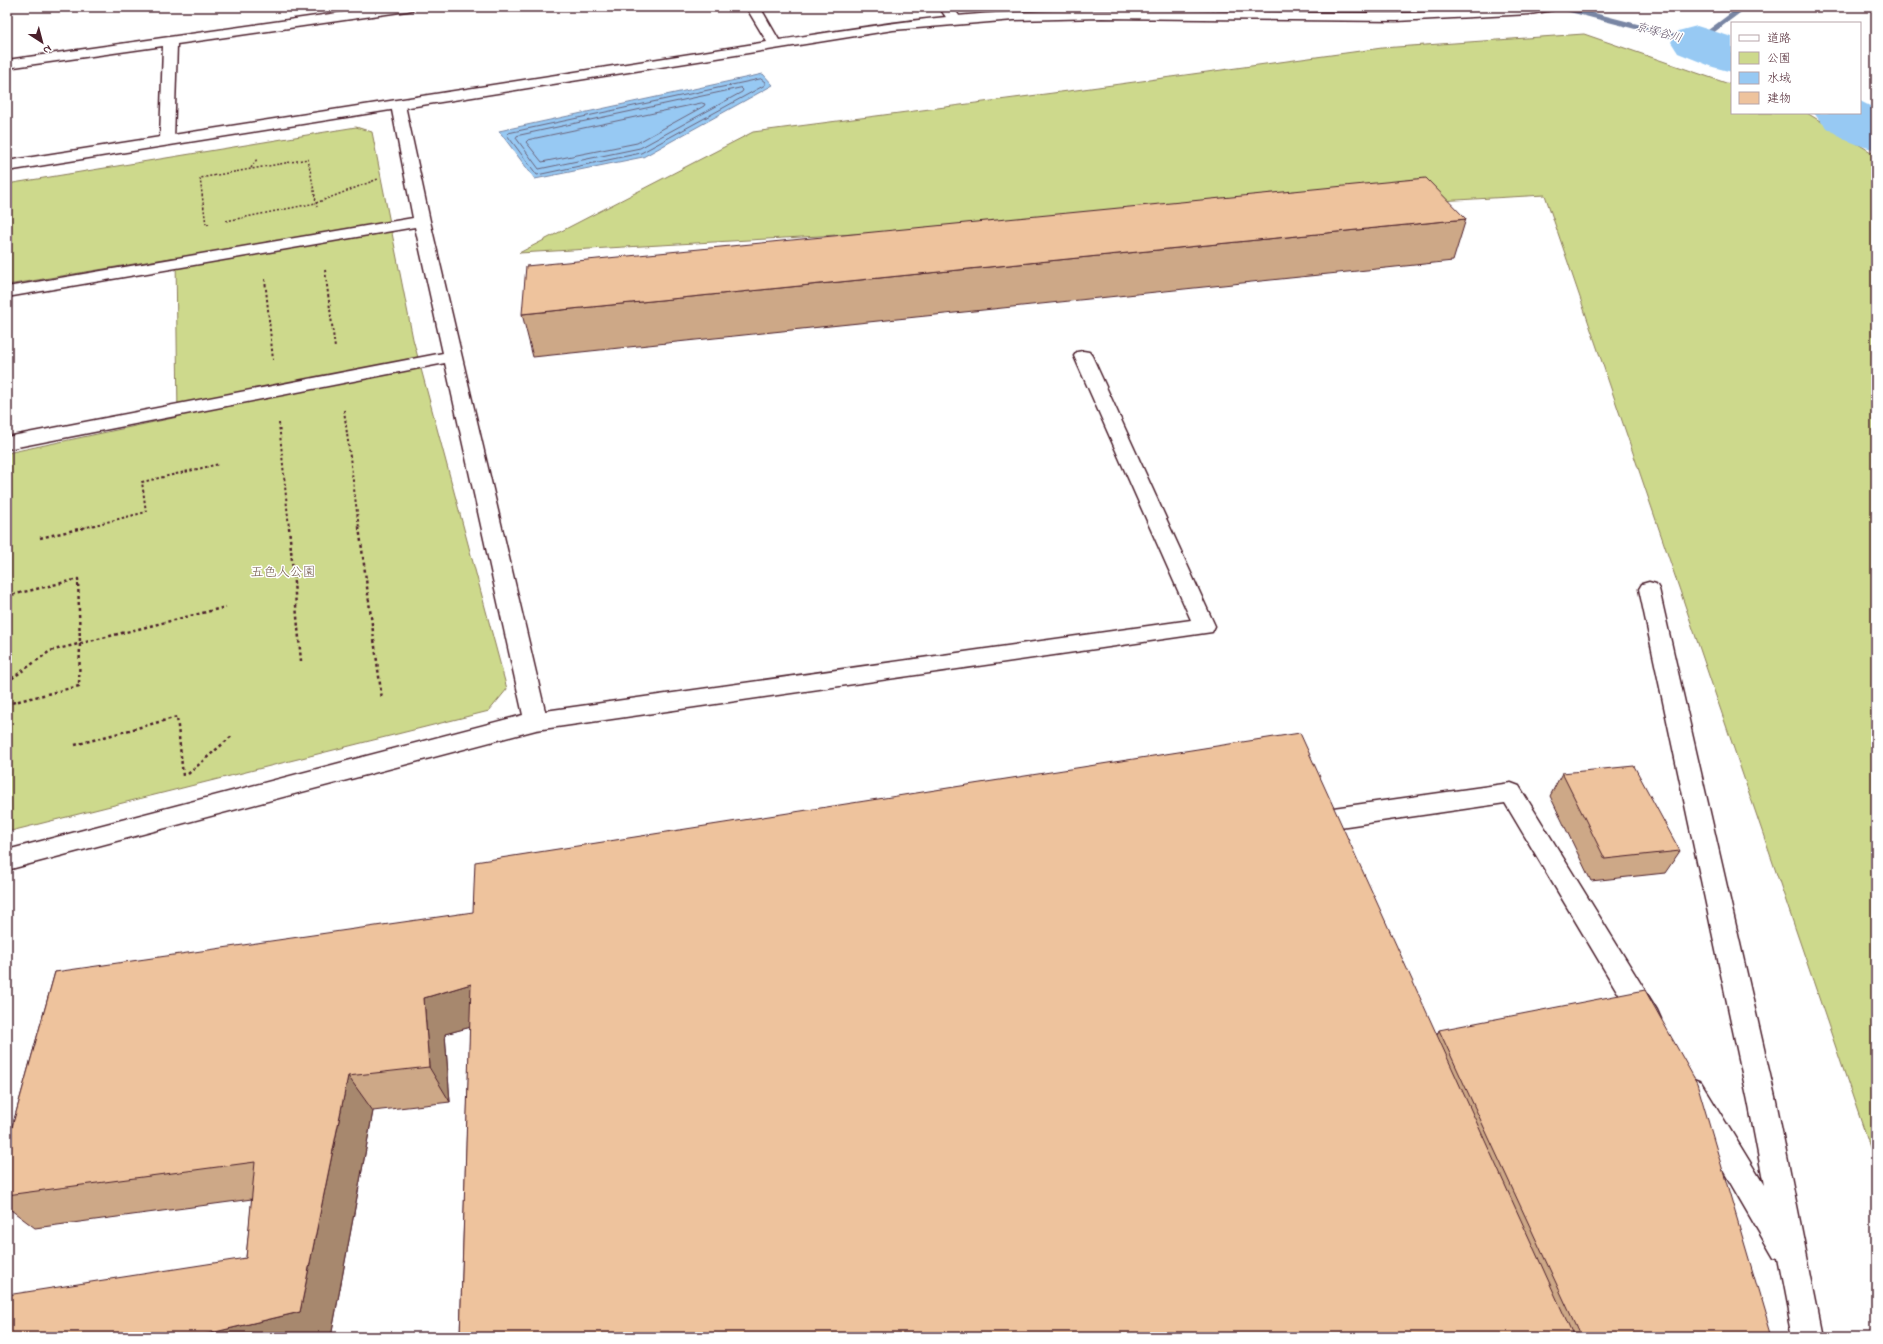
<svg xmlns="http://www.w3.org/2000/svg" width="1883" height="1344" viewBox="0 0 1883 1344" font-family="'Indie Flower','Klee One',sans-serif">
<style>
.green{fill:#cdd98c;stroke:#8c7c5c}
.water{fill:#97c9f3;stroke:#7885a3}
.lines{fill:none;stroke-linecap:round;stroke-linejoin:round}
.shore{stroke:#69637b;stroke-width:1}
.stream{fill:#7885a3;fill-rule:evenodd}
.river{fill:#97c9f3;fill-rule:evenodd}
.minor-casing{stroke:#4a1f2b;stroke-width:3}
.tertiary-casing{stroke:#4a1f2b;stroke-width:3}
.path-far2{stroke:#4a1f2b;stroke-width:1.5;stroke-dasharray:2 2;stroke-linecap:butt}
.path-far1{stroke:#4a1f2b;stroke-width:2;stroke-dasharray:2.5 2.5;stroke-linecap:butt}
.path{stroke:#4a1f2b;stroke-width:2.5;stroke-dasharray:3 3;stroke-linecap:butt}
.minor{fill:#fff;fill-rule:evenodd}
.tertiary{fill:#fff;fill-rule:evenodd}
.wall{fill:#cda887;stroke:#4a1f2b}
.shaded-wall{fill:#a7886e;stroke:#4a1f2b}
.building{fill:#eec39d;stroke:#4a1f2b}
.labels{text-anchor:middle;stroke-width:3;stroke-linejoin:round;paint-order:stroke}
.far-water-label{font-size:12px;font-style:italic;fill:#615267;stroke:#fff}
.park-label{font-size:13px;fill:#715748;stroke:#fff}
</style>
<rect width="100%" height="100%" fill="#fff"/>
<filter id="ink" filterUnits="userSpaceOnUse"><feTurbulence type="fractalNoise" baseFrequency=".025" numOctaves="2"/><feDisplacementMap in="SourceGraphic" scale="8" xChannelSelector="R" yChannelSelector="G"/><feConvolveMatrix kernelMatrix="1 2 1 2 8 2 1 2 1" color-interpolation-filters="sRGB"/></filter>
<g filter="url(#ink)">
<!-- green -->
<g class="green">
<polygon points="1584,34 1732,85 1732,113 1807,113 1876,155 1876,1165 1545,195 519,253 753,132 1076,90 1382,48"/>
<polygon points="356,127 372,132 413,339 507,689 489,711 7,832 7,453 178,417 176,257 7,285 7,184"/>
</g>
<!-- water -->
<polygon class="water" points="763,74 773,85 643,157 535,179 499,131"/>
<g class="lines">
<!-- shore -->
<g class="shore">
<polygon points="761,79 765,82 765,85 641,153 537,175 507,135 509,133"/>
<polygon points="741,88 743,90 742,92 640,148 539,169 516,138 517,136"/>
<polygon points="702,103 705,104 704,106 637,143 542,162 526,142 528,140"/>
</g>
<!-- stream -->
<polygon class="stream" points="1557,7 1571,7 1696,39 1739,7 1748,7 1697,45 1558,9"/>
<!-- river -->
<g class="river">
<polygon points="1697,26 1732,37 1732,72 1713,67 1678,53 1671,42 1678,31"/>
<path d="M1860,101L1876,109V150C1852,144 1828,134 1814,113H1860Z"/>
</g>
<!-- minor casing -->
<g class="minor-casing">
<g id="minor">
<polygon points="380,7 414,7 412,10 407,11 177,44 174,140 172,143 162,143 160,140 163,46 7,68 7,60"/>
<polygon points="939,7 953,7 962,20 960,23 950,23"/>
<polygon points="398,101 403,102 405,105 430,221 545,711 1191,620 1074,356 1077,352 1083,351 1089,352 1092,356 1215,626 1212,632 536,730 7,870 7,850 523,715 445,363 7,449 7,437 443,353 415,227 7,297 7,287 413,218 391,105 393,102"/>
<polygon points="1649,582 1656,584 1659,589 1776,1101 1823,1337 1793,1337 1778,1259 1774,1258 1677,1091 1681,1082 1691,1078 1701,1082 1764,1185 1748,1101 1639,589 1642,584"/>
<polygon points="1511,783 1519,786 1657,1010 1661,1019 1657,1028 1648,1031 1639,1028 1505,803 1326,829 1318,826 1314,819 1318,812 1326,809"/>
</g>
</g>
<!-- tertiary casing -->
<g class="tertiary-casing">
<path id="tertiary" d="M746,7H760L779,40C858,28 936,15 1016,12C1142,7 1268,14 1395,13C1448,13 1501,7 1555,7L1553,10L1530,14L1396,21L1102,18L1014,20L893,30L7,171V161L767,42Z"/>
</g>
<!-- path-far2 -->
<g class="path-far2">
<polyline points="251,168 257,159"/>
<polyline points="226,221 316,203 378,179"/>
<polyline points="209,224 206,225 200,178 308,159 317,207"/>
</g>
<!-- path-far1 -->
<g class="path-far1">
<polyline points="325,270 335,348"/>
<polyline points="265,279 273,360"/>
<polyline points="344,410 359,528"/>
<polyline points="279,423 289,528"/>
<polyline points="83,528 146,512 142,482 219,464"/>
</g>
<!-- path -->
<g class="path">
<polyline points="289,527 301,661"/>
<polyline points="359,527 382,699"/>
<polyline points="40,538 87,527"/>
<polyline points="7,596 78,579 80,643 79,686 7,704"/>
<polyline points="7,682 50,651 226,607"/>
<polyline points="75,745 177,717 183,776"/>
<polyline points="188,774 233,735"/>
</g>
<!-- minor -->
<use href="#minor" class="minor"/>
<!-- tertiary -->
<use href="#tertiary" class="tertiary"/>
</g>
<!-- wall -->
<g class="wall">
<polygon points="1466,219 1453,261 533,357 522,314"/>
<polygon points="1562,773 1680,851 1665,873 1591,881 1550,796"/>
<polygon points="55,972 1437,1035 1439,1030 1772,1337 460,1337 470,1027 445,1034 450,1102 373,1111 331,1337 7,1337 246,1258 252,1199 35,1228 7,1207 7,1145"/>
</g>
<!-- shaded-wall -->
<g class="shaded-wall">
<polygon points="471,984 490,1022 445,1034 450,1102 429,1067 424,998"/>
<polygon points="348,1076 373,1111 331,1337 194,1337 300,1312"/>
</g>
<!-- building -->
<g class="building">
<polygon points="1426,178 1466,219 522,314 526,266"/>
<polygon points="1300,733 1574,1337 460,1337 471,984 424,998 429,1067 348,1076 300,1312 194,1337 7,1337 7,1295 246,1258 255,1162 7,1195 7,1145 55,972 473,912 475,862"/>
<polygon points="1634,766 1680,851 1605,859 1562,773"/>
<polygon points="1645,990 1697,1083 1772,1337 1581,1337 1439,1030"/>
</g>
</g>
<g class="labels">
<!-- far-water labels -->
<g class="far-water-label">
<text transform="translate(1659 32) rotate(15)" y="4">京塚谷川</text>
</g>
<!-- park labels -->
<g class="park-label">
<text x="283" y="576">五色人公園</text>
</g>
</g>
<!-- margin -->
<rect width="1883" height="1344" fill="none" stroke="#fff" stroke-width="24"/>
<rect x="12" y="12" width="1859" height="1320" fill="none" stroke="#4a1f2b" stroke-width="1.5" filter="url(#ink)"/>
<!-- legend -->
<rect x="1731" y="22" width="130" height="92" fill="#ffffff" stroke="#b7a5aa"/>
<rect x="1739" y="35" width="20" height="6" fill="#ffffff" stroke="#b7a5aa"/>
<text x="1767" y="42" font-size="12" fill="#4a1f2b">道路</text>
<rect x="1739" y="52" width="20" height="12" fill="#cdd98c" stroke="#b7a5aa"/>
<text x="1767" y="62" font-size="12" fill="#4a1f2b">公園</text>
<rect x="1739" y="72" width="20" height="12" fill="#97c9f3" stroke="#b7a5aa"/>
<text x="1767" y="82" font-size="12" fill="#4a1f2b">水域</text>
<rect x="1739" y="92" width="20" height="12" fill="#eec39d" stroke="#b7a5aa"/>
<text x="1767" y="102" font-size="12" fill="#4a1f2b">建物</text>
<!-- north arrow -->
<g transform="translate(42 42) rotate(144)" stroke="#ffffff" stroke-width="3" paint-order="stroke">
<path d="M0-3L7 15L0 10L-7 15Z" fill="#4a1f2b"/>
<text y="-6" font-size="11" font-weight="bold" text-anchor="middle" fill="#4a1f2b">N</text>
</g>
</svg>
